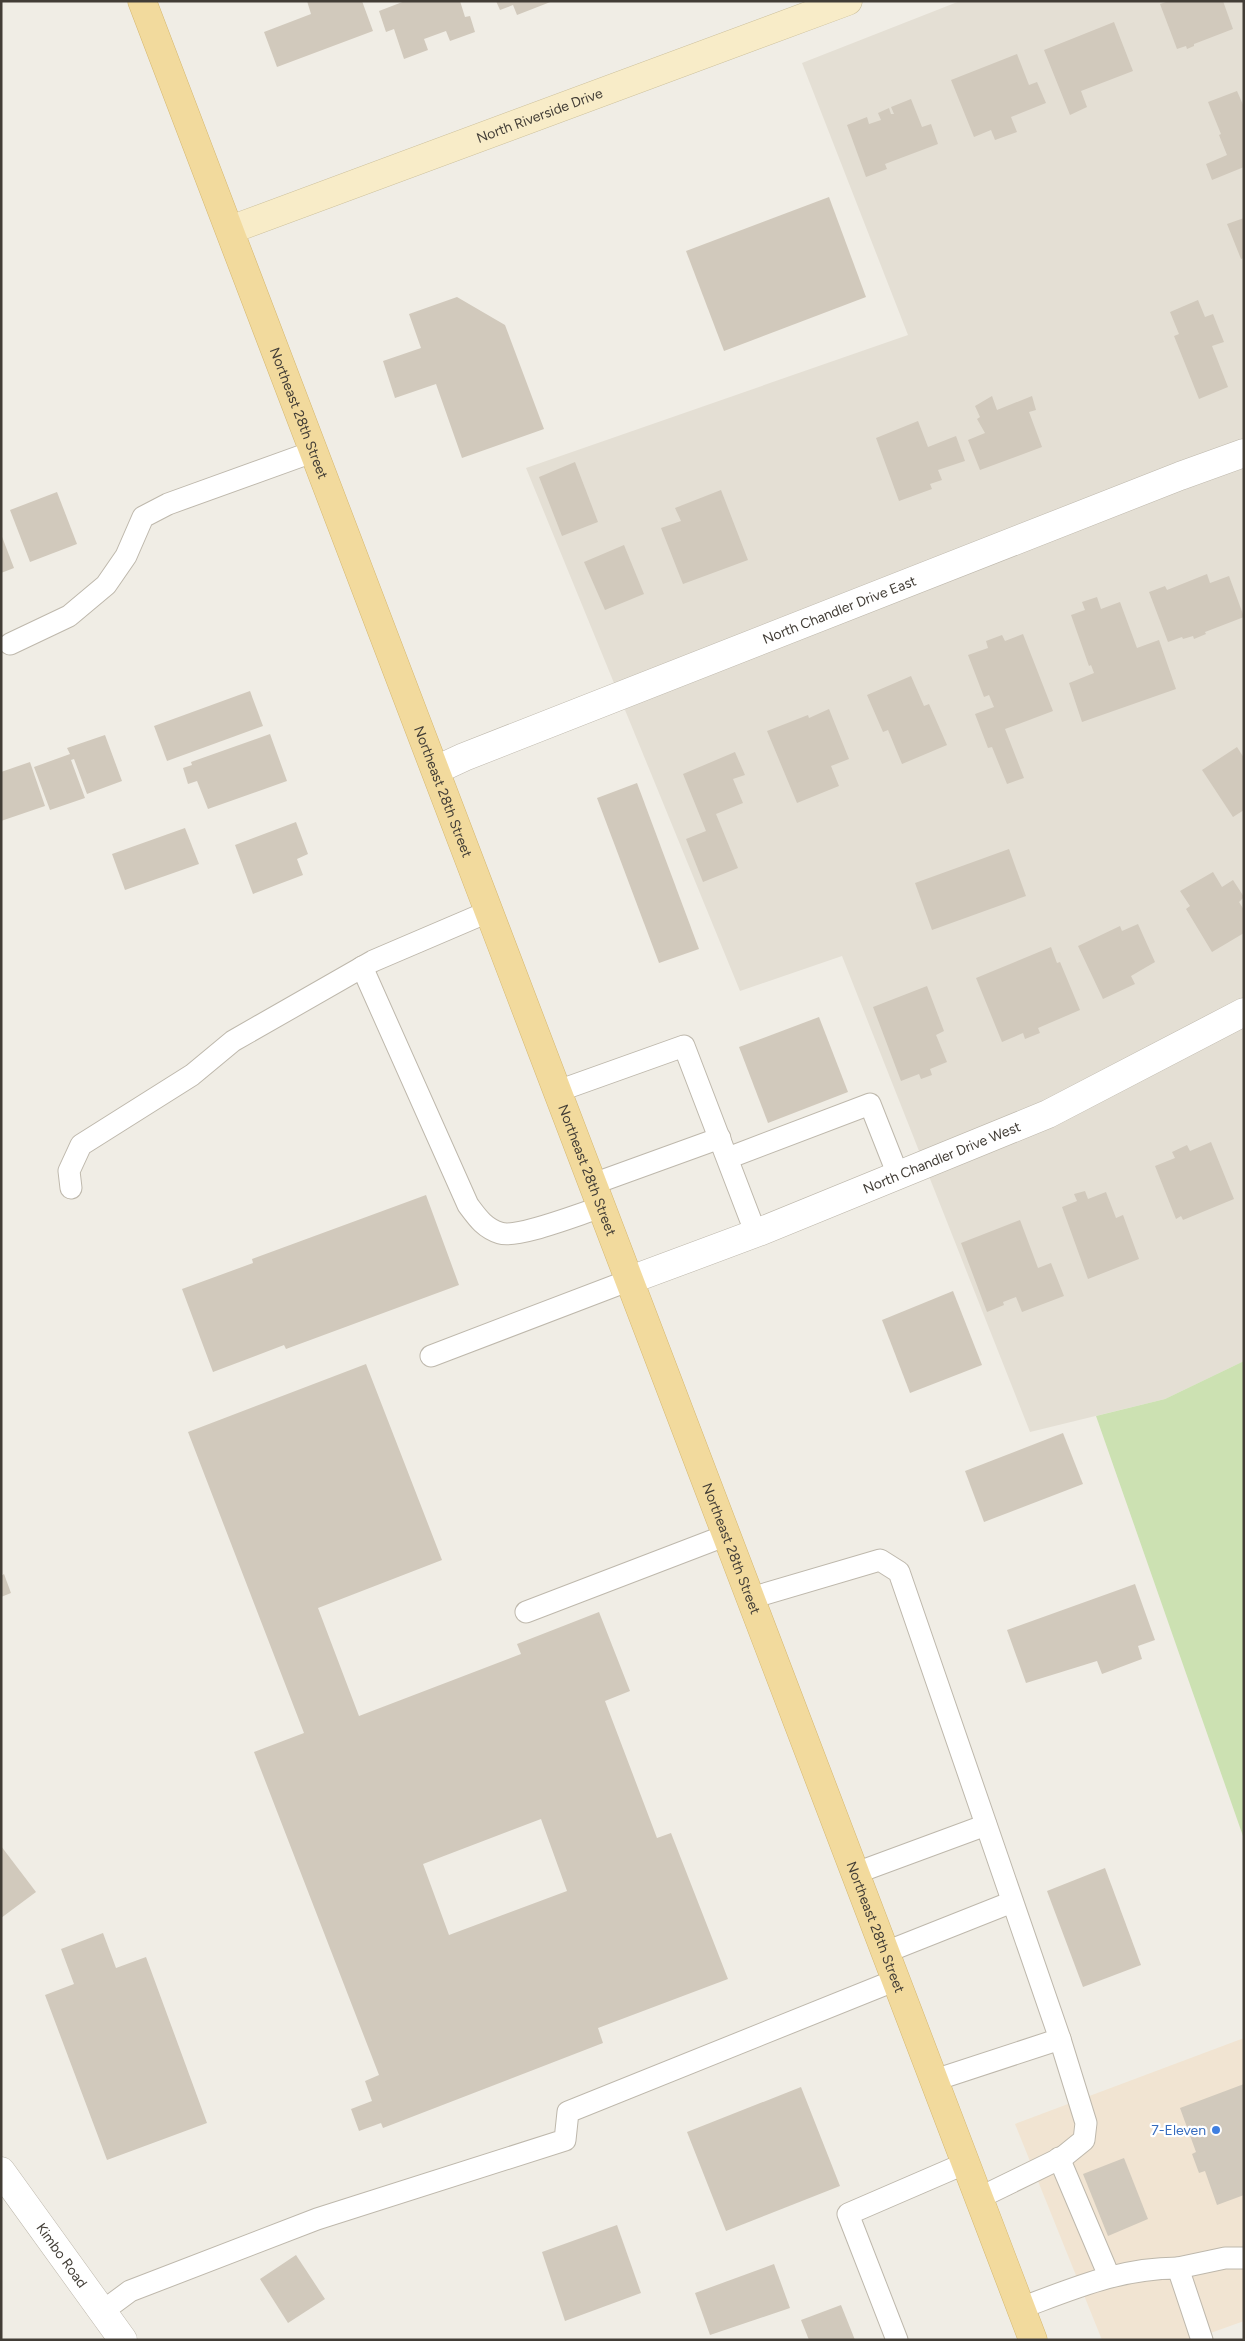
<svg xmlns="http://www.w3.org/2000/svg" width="1245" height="2341" viewBox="0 0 1245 2341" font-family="Figtree,sans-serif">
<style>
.residential{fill:#e4dfd4}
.commercial{fill:#f1e4d2}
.green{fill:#cce1b2}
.building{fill:#d1c9bc;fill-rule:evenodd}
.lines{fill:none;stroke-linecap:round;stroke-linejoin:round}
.lane-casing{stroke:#beb8ac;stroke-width:23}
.street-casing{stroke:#beb8ac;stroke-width:29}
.secondary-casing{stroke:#cbbf9a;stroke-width:29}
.primary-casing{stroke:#d5b76f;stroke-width:29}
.lane{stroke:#fff;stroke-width:21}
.street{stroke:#fff;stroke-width:28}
.secondary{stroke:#f8ecc8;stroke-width:28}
.primary{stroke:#f2da9d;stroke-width:28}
.shop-dot{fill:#3f7fe0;stroke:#fff;stroke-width:2}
.labels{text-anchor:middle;stroke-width:4.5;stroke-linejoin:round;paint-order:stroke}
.street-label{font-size:14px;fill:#423d36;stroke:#fff}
.shop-label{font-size:14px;fill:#366cbe;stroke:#fff;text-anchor:end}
</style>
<rect width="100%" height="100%" fill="#f0ede5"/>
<!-- residential -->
<polygon class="residential" points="960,1 1244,1 1244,1361 1165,1399 1030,1432 842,956 740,991 526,468 908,335 802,63"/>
<!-- commercial -->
<polygon class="commercial" points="1244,2038 1244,2321 1191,2340 1102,2340 1015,2124"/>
<!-- green -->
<polygon class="green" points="1244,1361 1244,1839 1096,1416 1165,1399"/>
<!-- building -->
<g class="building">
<polygon points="307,1 362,1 373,31 277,67 264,32 311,14"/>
<polygon points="405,1 460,1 465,17 470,16 475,32 450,41 446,31 424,39 428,50 404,59 394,29 386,32 379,11"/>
<polygon points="496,1 553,1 517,15 513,5 500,10"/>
<polygon points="1169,1 1223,1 1233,29 1194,44 1194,46 1187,49 1186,46 1177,49 1160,4"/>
<polygon points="1114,22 1133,71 1081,91 1087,107 1070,115 1044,50"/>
<polygon points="1017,54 1029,85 1037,82 1046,103 1011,117 1017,132 995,140 991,130 974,137 951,80"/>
<polygon points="1237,91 1244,107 1244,167 1212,180 1206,164 1227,155 1219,135 1221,134 1208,102"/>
<polygon points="911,99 922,127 931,124 938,144 885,164 887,169 866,177 847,125 867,117 869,124 881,120 878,113 889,108 891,114 894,114 891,107"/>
<polygon points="829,197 866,297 724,351 686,251"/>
<polygon points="1244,218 1244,258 1241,259 1227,224"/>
<polygon points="457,297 505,325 544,429 462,458 436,384 395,398 383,361 421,348 409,314"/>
<polygon points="1198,300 1205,317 1213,314 1224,342 1212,346 1228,387 1199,399 1174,336 1179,334 1170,312"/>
<polygon points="992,396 997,410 1032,396 1036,410 1029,412 1042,447 980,470 968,440 985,433 977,419 980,417 975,406"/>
<polygon points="918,421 928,447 956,436 965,461 938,470 942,480 930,484 932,489 899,501 876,438"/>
<polygon points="575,462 598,522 562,536 539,477"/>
<polygon points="721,490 748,560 683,584 661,528 681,521 675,508"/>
<polygon points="57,492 77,544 30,562 10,510"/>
<polygon points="1,534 14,568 1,573"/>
<polygon points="624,545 644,594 605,610 584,562"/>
<polygon points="1207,574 1210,583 1229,576 1244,617 1205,632 1206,634 1194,639 1193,636 1183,639 1182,637 1168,642 1149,592 1165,586 1167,590"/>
<polygon points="1097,597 1101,609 1120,602 1137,648 1159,640 1176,689 1082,722 1069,683 1094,673 1091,665 1089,666 1071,615 1085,610 1082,602"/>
<polygon points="1023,634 1053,711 1005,729 1024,778 1007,784 992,747 988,748 975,714 994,707 989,695 984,697 968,655 988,648 986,641 1002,635 1005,641"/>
<polygon points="911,676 924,706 929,704 947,745 902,764 888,730 883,732 867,695"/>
<polygon points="250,691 263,726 167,761 154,726"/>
<polygon points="829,709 849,759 831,766 839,786 797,803 767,731 808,715 809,718"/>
<polygon points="270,734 287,781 208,809 197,781 188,784 183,768 192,765 191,762"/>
<polygon points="105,735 122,781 87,794 74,759 71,760 85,798 50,810 34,767 70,754 67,748"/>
<polygon points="1237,747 1244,758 1244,810 1233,817 1202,770"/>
<polygon points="735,752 745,775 733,779 743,803 716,814 738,868 703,882 686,839 706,831 683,774"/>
<polygon points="30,762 45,806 1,821 1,772"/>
<polygon points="637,783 699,949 659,963 597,798"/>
<polygon points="296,822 308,854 297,859 303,875 253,894 235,845"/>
<polygon points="185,828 199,864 125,890 112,854"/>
<polygon points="1009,849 1026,896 932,930 915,883"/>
<polygon points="1213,872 1222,887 1233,880 1244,897 1239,902 1244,910 1244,933 1212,952 1186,909 1190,906 1180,891"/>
<polygon points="1138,924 1155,962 1131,976 1135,984 1103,999 1078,946 1120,926 1122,931"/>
<polygon points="1051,947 1057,963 1060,962 1080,1010 1038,1028 1040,1033 1025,1039 1023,1033 1002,1042 976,978"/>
<polygon points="927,986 944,1031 936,1035 947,1062 930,1069 932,1075 921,1079 919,1074 901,1081 873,1007"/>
<polygon points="819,1017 848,1092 768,1123 739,1047"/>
<polygon points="1211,1142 1234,1199 1183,1220 1181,1216 1176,1219 1155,1166 1175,1158 1172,1152 1187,1145 1190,1151"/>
<polygon points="1085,1191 1088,1199 1106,1192 1116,1218 1123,1215 1139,1259 1088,1279 1062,1207 1077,1201 1074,1194"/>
<polygon points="426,1195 459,1285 286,1349 284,1345 213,1372 182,1289 253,1263 252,1259"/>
<polygon points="1020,1220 1038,1268 1051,1263 1064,1296 1022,1312 1016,1297 1003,1302 1004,1305 987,1312 961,1243"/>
<polygon points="953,1291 982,1365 910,1393 882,1320"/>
<path d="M366,1364L442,1560L318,1608L359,1716L521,1654L517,1644L599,1612L630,1691L605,1701L657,1838L671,1833L728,1979L598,2028L603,2043L383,2128L381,2123L359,2131L351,2109L372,2101L365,2081L379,2075L254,1752L304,1733L188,1432ZM541,1819L567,1891L449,1935L423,1864Z"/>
<polygon points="1063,1433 1083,1484 984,1522 965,1471"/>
<polygon points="4,1574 11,1593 1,1597 1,1576"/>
<polygon points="1135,1584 1155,1640 1138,1646 1142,1659 1102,1674 1097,1661 1026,1683 1007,1630"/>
<polygon points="1,1846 36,1892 1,1918"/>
<polygon points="1105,1868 1141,1965 1083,1987 1047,1891"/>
<polygon points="103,1933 116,1968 146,1957 207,2123 107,2160 45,1995 74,1984 61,1949"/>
<polygon points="1244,2084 1244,2195 1217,2205 1205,2171 1199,2173 1192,2154 1196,2152 1180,2108"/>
<polygon points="801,2087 840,2186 726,2231 687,2132"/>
<polygon points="1124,2158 1148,2219 1108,2236 1083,2174"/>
<polygon points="617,2225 641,2293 565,2321 542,2252"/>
<polygon points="296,2255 325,2299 288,2323 260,2279"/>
<polygon points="774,2264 790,2308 710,2335 695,2293"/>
<polygon points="841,2305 855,2340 809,2340 801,2320"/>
</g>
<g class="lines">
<!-- lane casing -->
<g class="lane-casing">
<g id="lane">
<polyline points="10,644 69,616 106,585 126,556 143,517 168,504 315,451"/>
<path d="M362,967L468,1205C477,1217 484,1228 500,1233C518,1239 581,1213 602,1207"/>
<polyline points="558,1091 684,1046 756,1234"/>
<polyline points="728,1158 870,1104 898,1175"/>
<polyline points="593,1184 720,1138"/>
<polyline points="71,1188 69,1171 81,1145 192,1075 233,1041 373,961 490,911"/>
<polyline points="431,1356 630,1280"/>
<polyline points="751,1598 880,1560 899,1572 1060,2039 935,2080"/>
<polyline points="526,1612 727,1535"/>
<polyline points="856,1873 986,1825"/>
<polyline points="886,1952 1012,1902"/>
<polyline points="1059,2158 1109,2276"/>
<polyline points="979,2198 1063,2157 1084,2140 1086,2123 1060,2039"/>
<polyline points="1178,2268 1225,2258 1244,2258"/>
<path d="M1021,2308C1075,2288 1120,2268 1178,2268L1202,2340"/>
<polyline points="103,2311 130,2291 317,2219 565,2140 568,2112 896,1980"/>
<polyline points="897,2340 848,2214 966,2163"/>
</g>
</g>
<!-- street casing -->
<g class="street-casing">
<g id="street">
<path id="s1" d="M436,770L464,757L1180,476L1244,453"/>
<path id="s2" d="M630,1280L759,1232L1048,1114L1244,1012"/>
<path id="s3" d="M1,2171L123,2340"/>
</g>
</g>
<!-- secondary casing -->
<g class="secondary-casing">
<g id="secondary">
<path id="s4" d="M230,230L848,1"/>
</g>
</g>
<!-- primary casing -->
<g class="primary-casing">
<g id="primary">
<path id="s5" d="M142,1L1033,2340"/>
</g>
</g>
<!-- lane -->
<use href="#lane" class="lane"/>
<!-- street -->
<use href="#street" class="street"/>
<!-- secondary -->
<use href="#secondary" class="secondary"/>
<!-- primary -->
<use href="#primary" class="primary"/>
</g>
<!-- markers -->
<circle class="shop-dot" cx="1216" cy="2130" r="5"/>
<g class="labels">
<!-- street labels -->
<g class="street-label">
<text dy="5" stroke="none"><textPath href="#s4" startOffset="330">North Riverside Drive</textPath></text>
<text dy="5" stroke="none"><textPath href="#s5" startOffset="441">Northeast 28th Street</textPath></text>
<text dy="5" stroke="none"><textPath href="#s1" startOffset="434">North Chandler Drive East</textPath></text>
<text dy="5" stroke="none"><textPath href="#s5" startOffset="846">Northeast 28th Street</textPath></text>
<text dy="5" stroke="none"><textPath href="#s2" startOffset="335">North Chandler Drive West</textPath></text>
<text dy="5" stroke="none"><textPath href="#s5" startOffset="1251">Northeast 28th Street</textPath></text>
<text dy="5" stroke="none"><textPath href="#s5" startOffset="1656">Northeast 28th Street</textPath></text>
<text dy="5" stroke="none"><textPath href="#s5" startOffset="2061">Northeast 28th Street</textPath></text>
<text dy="5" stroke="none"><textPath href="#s3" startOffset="104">Kimbo Road</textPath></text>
</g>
<!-- shop labels -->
<g class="shop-label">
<text x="1206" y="2135">7-Eleven</text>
</g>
</g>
<!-- border -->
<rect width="1245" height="2341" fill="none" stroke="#423d36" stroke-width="5"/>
</svg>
